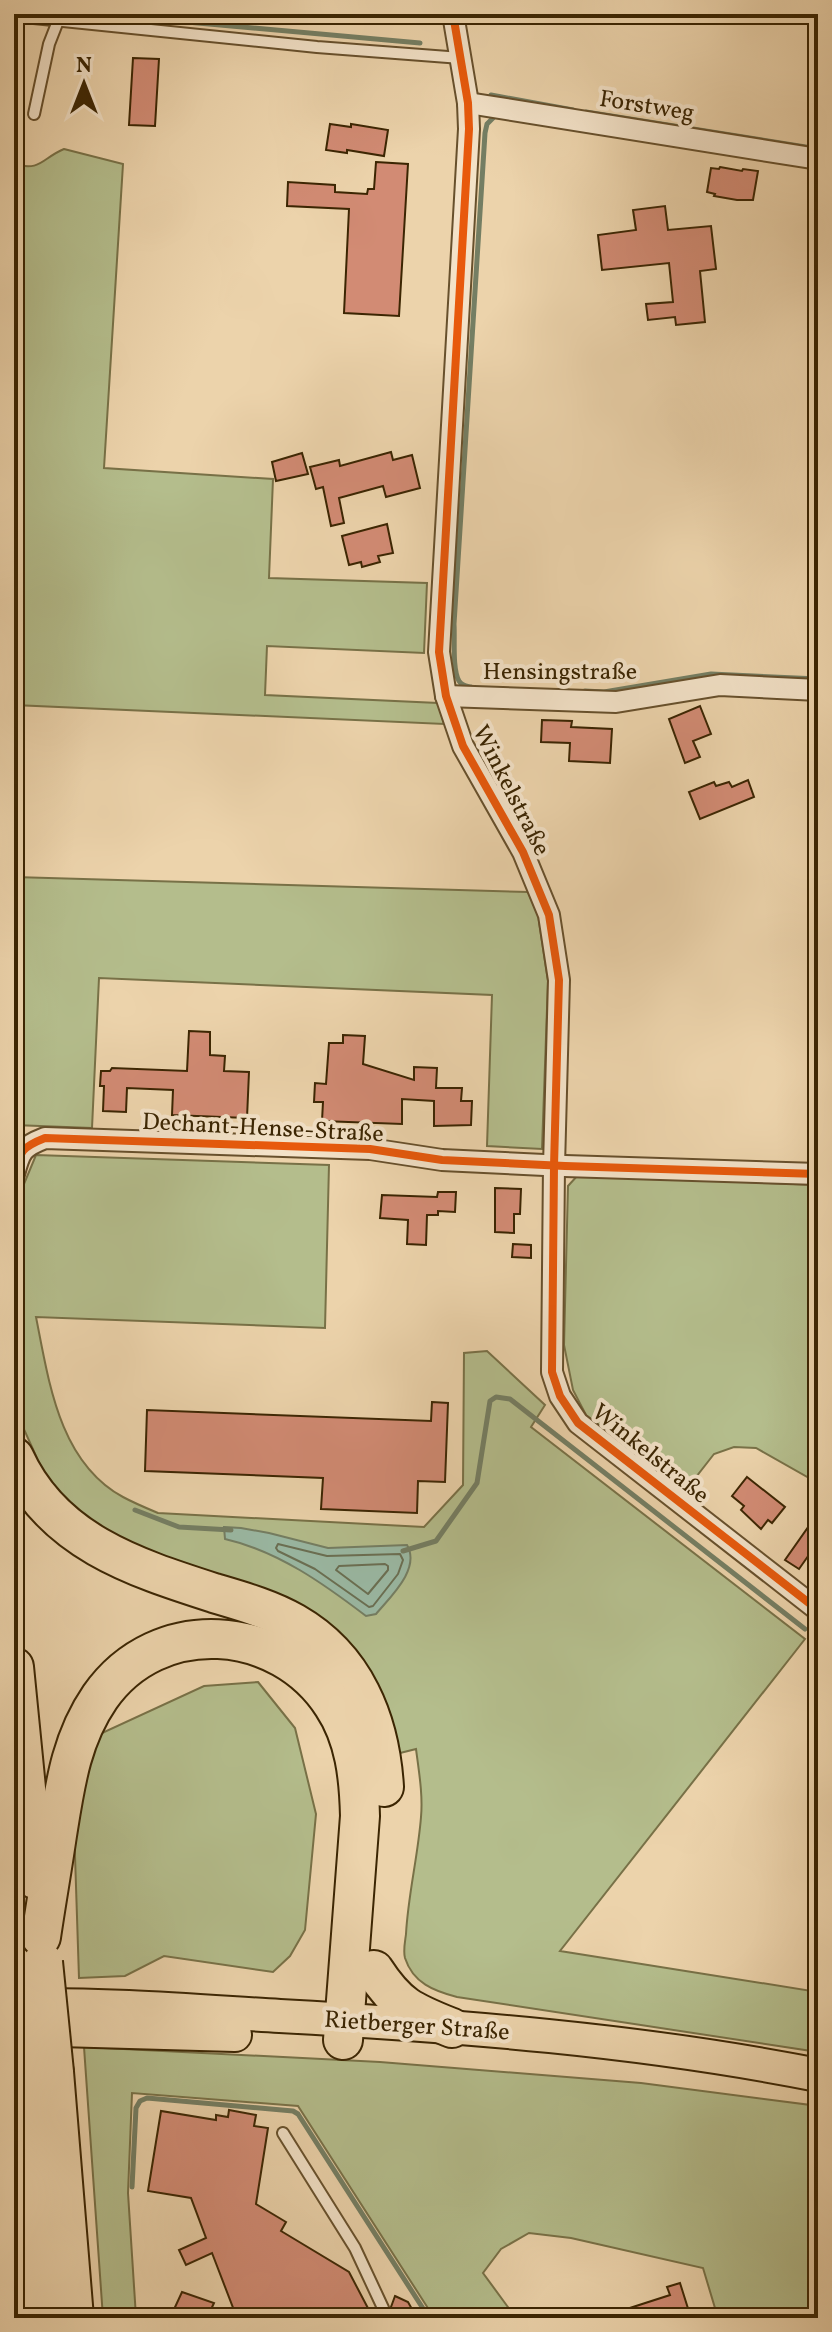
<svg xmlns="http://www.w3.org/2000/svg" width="832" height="2332" viewBox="0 0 832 2332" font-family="Vollkorn,serif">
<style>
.green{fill:#b4bd8c;stroke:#787147;stroke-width:2}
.water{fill:#9ab9a4;stroke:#747e63;stroke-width:2}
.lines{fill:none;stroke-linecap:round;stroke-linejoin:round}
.shore{stroke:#6a6f53;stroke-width:2}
.stream{stroke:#747e63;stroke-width:5}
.building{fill:#d28b74;stroke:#3b2502;stroke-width:2}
.lane-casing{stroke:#67502c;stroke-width:14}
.street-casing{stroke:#67502c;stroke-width:24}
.primary-casing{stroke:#3b2502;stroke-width:36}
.highway-casing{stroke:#3b2502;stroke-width:42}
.lane{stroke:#f3e2c8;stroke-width:10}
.street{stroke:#f3e2c8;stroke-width:20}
.primary{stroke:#ecd3ab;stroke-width:32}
.highway{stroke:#ecd3ab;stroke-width:38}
.highway-bridge-casing{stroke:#3b2502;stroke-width:42;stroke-linecap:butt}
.highway-bridge{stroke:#ecd3ab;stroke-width:38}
.cycleway-casing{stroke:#f3e2c8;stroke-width:13}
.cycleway{stroke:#e8590c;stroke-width:8}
.labels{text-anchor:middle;stroke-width:8;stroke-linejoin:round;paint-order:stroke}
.street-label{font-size:24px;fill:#3b2502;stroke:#f3e2c8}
</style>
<rect width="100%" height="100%" fill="#ecd3ab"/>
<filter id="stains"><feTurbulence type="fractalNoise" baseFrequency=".0025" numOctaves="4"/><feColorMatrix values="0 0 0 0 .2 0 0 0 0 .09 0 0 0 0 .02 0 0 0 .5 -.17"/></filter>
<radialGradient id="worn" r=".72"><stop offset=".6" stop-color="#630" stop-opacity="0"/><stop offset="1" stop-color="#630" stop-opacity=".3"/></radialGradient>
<!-- green -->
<g class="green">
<path d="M64,149L123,164L104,468L273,479L269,578L427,583L424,653L267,646L265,695L438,703L444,724L14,705V164C41,172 42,158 64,149Z"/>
<polygon points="14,877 528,892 538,915 548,981 542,1149 487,1146 492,995 99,978 92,1128 14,1125"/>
<path d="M36,1155L329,1165L325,1328L36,1317C49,1382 59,1462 123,1497C134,1503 146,1508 158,1513L424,1527L463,1485L464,1353L487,1351L545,1405L531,1427L805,1639L560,1951L818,1992V2052L457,1997C434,1991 413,1983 405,1958C403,1951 405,1942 406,1934C408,1895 418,1856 421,1817C423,1795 419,1772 416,1749L396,1754L380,1694L144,1550L114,1535L76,1510L57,1491L45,1476L22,1425L14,1393V1208Z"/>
<polygon points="578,1175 818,1185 818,1483 756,1448 734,1447 714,1454 685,1491 586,1415 573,1390 564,1345 568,1186"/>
<polygon points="258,1682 295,1728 316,1814 305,1930 290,1956 273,1972 164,1956 125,1976 79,1978 74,1825 89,1755 102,1733 204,1686"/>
<polygon points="84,2047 380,2062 641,2083 818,2106 818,2318 718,2318 703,2268 571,2238 529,2233 501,2249 483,2273 516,2318 432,2318 433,2316 298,2106 132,2093 128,2193 136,2317 103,2318"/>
</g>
<!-- water -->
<path class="water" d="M224,1527L241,1528L269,1533L328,1548L407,1545C421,1569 390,1597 376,1614L366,1616C324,1584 278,1551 225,1539Z"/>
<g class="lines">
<!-- shore -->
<g class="shore">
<polygon points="278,1544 327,1556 400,1554 403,1560 398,1574 373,1606 369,1607 315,1569 278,1551 276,1548"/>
<polygon points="385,1564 388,1566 388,1570 368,1594 336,1570 339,1566"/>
</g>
<!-- stream -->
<g class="stream">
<polyline points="98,14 420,43"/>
<polyline points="491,95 573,110"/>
<polyline points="586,112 818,149"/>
<path d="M471,687C466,686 462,686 459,681C452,669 455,638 454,624L485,133L487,124L494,117"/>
<polyline points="585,691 604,692 711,674 818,679"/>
<polyline points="135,1510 179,1527 231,1530"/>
<polyline points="403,1551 436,1541 477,1483 490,1401 496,1397 510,1399 805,1629"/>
<polyline points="132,2187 136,2108 140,2101 147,2098 293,2111 298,2114 424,2310 426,2318"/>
</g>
</g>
<!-- building -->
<g class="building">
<polygon points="133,58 159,59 155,126 129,125"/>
<polygon points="330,124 351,127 351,124 388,130 384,156 347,150 347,153 326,150"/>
<polygon points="376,162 408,164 399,316 344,313 349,209 287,206 288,182 335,185 335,192 367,194 368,189 374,189"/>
<polygon points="720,167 742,171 743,169 758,171 753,200 737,200 714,196 715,194 707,192 711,168 719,169"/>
<polygon points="665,206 668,230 711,226 716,269 700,271 705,322 676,325 675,317 648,320 646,304 673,302 669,263 602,270 598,235 636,230 633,210"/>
<polygon points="391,452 393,460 412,455 420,488 386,497 383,486 339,498 344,523 331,526 323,487 316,489 310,467 339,460 340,466"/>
<polygon points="302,453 308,474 276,481 272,462"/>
<polygon points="387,524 393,553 378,556 380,562 362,567 361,562 349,565 342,536"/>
<polygon points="700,706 711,734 693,741 700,757 685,763 669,719"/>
<polygon points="542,720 572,721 571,727 612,729 610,763 569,761 570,743 541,742"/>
<polygon points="748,780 754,797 700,819 689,792 714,782 716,786 729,782 732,787"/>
<polygon points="189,1031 210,1032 210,1055 225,1056 224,1071 249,1072 247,1118 172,1115 173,1090 127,1088 126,1112 103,1111 104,1086 100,1086 101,1071 110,1071 112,1068 187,1071"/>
<polygon points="343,1035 365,1036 363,1064 414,1080 414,1067 437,1068 436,1088 462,1088 461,1101 472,1101 471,1125 434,1126 434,1101 402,1099 402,1124 322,1121 323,1102 314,1102 315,1083 326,1084 329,1043 343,1043"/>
<polygon points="495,1188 521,1189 520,1214 514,1214 514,1233 495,1232"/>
<polygon points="438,1192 456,1192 455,1212 438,1211 438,1215 427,1215 426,1245 407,1244 408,1220 380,1218 382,1195 437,1197"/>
<polygon points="513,1244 531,1245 531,1258 512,1257"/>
<polygon points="432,1402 448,1403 445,1482 418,1481 417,1513 321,1509 323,1478 145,1471 147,1410 431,1421"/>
<polygon points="747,1477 785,1507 772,1523 768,1520 761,1529 741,1510 744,1506 732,1496"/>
<polygon points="818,1513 818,1542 799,1569 785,1560"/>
<polygon points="229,2110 256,2115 254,2126 268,2128 256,2204 286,2222 281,2231 349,2272 371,2314 370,2318 237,2318 212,2253 186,2265 179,2250 206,2238 191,2198 148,2191 161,2111 216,2120 216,2115 228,2117"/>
<polygon points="680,2283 691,2318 608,2318 608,2315 670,2295 667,2287"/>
<polygon points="182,2292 214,2303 207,2318 170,2318"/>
<polygon points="395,2296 408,2302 417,2318 387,2318"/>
</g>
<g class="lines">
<!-- lane casing -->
<g class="lane-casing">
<g id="lane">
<polyline points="14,16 317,47 461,58"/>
<polyline points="34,114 49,44 58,21"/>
<polyline points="283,2133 355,2248 383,2308 378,2318"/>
</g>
</g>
<!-- street casing -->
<g class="street-casing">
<g id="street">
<polyline points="453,14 468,103 469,129 439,652 446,696 463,746 523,852 549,915 559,980 554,1166 552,1372 560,1396 578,1423 818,1610"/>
<polyline points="468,103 818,159"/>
<polyline points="446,696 616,702 720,685 818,690"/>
<path d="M14,1174C20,1151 22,1147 45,1138L370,1149L442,1160L565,1166L818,1174"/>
</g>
</g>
<!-- primary casing -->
<g class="primary-casing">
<g id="primary">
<path d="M25,2005C110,2004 196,2011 280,2016C460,2026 641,2040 818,2075"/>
<polyline points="25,2029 235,2035"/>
</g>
</g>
<!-- highway casing -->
<g class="highway-casing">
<g id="highway">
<path d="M14,1457C52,1541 133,1567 214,1593C241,1601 270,1609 294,1623C355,1658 380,1720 384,1787"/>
<polyline points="14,1667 35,1879"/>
<path d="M41,1937C46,1903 52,1869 57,1835C65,1785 71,1739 100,1697C158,1614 280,1623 333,1705C355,1738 359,1777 360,1816L343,2040"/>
<path d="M374,1970C398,2007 412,2012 452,2028"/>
<polyline points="54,2072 74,2318"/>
<polyline points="22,2075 41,2318"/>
</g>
</g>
<!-- lane -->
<use href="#lane" class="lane"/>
<!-- street -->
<use href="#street" class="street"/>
<!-- primary -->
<use href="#primary" class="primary"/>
<!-- highway -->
<use href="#highway" class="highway"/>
<!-- highway-bridge casing -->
<g class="highway-bridge-casing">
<g id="highway-bridge">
<polyline points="43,1962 54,2072"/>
<polyline points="14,1988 22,2075"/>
</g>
</g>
<!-- highway-bridge -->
<use href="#highway-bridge" class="highway-bridge"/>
<!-- cycleway casing -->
<g class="cycleway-casing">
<g id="cycleway">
<polyline points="453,14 468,103 469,129 439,652 446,696 463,746 523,852 549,915 559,980 554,1166 552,1372 560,1396 578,1423 818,1610"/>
<path d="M14,1174C20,1151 22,1147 45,1138L370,1149L442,1160L565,1166L818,1174"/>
</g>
</g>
<!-- cycleway -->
<use href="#cycleway" class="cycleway"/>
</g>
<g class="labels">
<!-- street labels -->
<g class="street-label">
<text transform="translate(647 105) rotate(9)" y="8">Forstweg</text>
<text x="560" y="679">Hensingstraße</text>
<text transform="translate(512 790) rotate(63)" y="8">Winkelstraße</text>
<text transform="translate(263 1127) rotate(3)" y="8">Dechant-Hense-Straße</text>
<text transform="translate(651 1453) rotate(39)" y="8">Winkelstraße</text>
<text transform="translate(417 2025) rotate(4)" y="8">Rietberger Straße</text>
</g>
</g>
<!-- margin -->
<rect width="832" height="2332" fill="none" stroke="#ecd3ab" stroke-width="48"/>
<rect x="16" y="16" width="800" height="2300" fill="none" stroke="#3b2502" stroke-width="4"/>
<rect x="24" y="24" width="784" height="2284" fill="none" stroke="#3b2502" stroke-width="2"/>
<!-- north arrow -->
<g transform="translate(84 84)" stroke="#f3e2c8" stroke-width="6" paint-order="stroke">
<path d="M0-6L14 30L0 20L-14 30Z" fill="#3b2502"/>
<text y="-12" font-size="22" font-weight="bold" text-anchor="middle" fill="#3b2502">N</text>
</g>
<rect width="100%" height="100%" filter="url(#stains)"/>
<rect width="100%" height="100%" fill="url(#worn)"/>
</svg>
